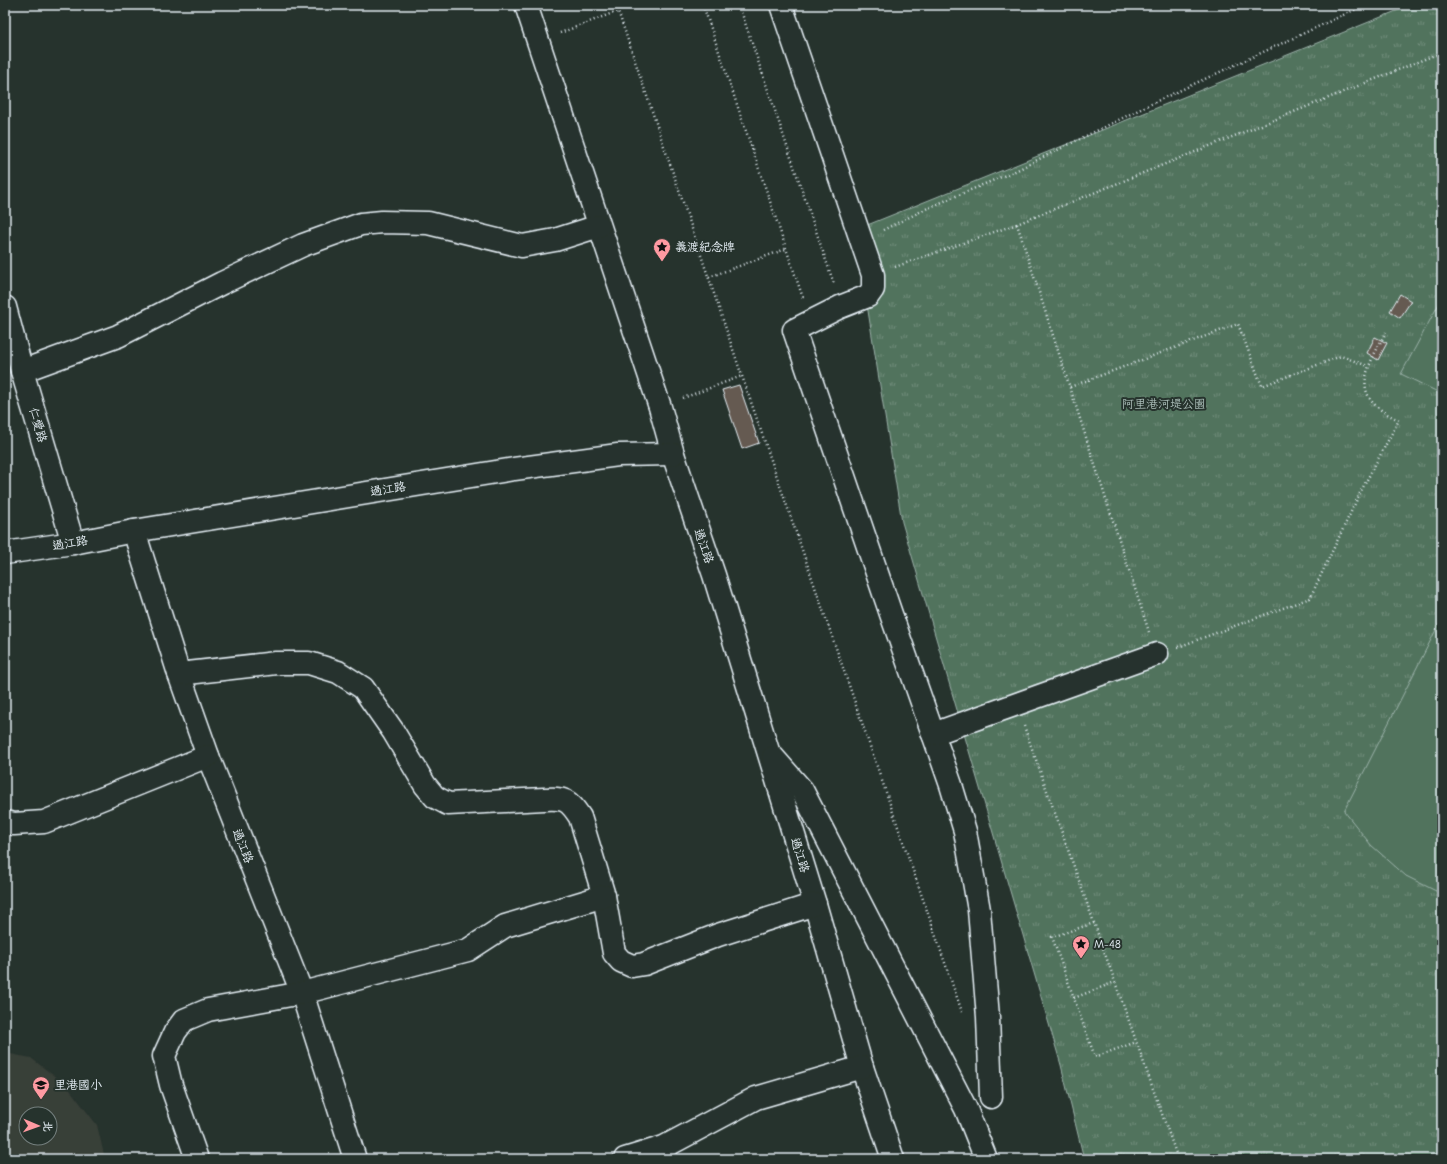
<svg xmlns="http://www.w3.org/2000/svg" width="1447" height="1164" viewBox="0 0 1447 1164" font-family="'Comic Neue','LXGW WenKai TC',sans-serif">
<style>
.built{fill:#393f38;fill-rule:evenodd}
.park{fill:url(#park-tufts);stroke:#9cb2aa}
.pitch{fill:#51735d;stroke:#9cb2aa}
.building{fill:#655a51;stroke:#e8f1f8}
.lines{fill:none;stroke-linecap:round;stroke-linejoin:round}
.minor-casing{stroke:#e8f1f8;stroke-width:25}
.path{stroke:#e8f1f8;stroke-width:2.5;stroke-dasharray:1 3;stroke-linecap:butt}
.minor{stroke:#26332d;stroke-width:22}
.labels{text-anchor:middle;stroke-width:4;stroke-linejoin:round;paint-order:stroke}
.poi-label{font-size:12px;fill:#e8f1f8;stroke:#26332d;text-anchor:start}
.park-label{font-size:12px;fill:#acbfba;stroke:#26332d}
.street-label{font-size:12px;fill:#e8f1f8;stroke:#26332d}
</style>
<defs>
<pattern id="park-tufts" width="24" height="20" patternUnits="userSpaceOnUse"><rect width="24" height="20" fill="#51735d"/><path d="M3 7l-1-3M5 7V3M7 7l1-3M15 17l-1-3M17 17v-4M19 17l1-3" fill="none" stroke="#728e7d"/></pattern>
</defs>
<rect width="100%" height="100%" fill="#26332d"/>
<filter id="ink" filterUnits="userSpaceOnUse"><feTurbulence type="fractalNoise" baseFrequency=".025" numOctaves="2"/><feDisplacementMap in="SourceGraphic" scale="8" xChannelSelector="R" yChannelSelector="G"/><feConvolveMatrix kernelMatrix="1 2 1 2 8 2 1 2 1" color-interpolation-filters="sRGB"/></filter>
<g filter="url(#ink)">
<!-- built -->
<path class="built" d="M5,1053L31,1058L67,1086L97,1125L105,1159H5ZM26,1114H50V1138H26Z"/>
<!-- park -->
<polygon class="park" points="1411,5 1442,5 1442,1159 1084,1159 1061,1065 902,522 855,230"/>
<!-- pitch -->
<g class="pitch">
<polygon points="1442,298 1442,394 1401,374"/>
<polygon points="1442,618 1442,894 1406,876 1371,845 1344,811"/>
</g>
<!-- building -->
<g class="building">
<polygon points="1400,294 1411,301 1400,318 1390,311"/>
<polygon points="1375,337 1387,343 1378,360 1367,353"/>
<polygon points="739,385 759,443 742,449 722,390"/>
</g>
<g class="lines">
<!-- minor casing -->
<g class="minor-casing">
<g id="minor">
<polyline points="526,5 660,407 673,454 714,575 815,904 862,1067 893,1159"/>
<polyline points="781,5 873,275 873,289 868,296 840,307 794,330 891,614 951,785 965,831 979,910 988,1017 991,1097"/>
<polyline points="5,307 22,371 73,543"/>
<polyline points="22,371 118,336 222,283 303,245 361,224 382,222 428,223 522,246 555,240 599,226"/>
<polyline points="134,531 179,674 208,756 302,993 355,1159"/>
<polyline points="5,553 73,543 134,531 514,469 618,455 673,454"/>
<path d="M179,674L276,663H309L338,672L363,688L393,731L425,785L435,797L448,804L544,799C565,798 568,799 580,817L604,896L614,953L621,961L632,966L644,964L718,935L815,904"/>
<polyline points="933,734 1157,654"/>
<polyline points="773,757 802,790 966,1109 986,1159"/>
<polyline points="5,822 14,824 44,822 208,756"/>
<polyline points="197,1159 171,1085 164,1056 175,1032 184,1020 208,1010 302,993 468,950 505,926 604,896"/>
<polyline points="625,1159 664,1147 756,1098 862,1067"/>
</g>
</g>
<!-- path -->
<g class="path">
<polyline points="616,5 742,376 962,1012"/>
<polyline points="703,5 803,298"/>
<polyline points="739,5 834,284"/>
<polyline points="560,33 618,11"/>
<polyline points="883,230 928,208 1013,172 1157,101 1365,5"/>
<polyline points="895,267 1017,224"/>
<polyline points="709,277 786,249"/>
<polyline points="1070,387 1238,324 1262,386 1341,356 1368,366"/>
<polyline points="683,398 742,376"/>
<polyline points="1149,632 1017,224 1442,52"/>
<path d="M1178,647L1310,598L1361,491L1399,420C1347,397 1366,370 1386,332"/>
<polyline points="1024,726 1178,1159"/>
<polyline points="1094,923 1052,937 1095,1057 1136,1042"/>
<polyline points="1074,998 1115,982"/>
</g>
<!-- minor -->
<use href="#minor" class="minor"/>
</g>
</g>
<!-- icons -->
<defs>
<g id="sight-pin" transform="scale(0.9)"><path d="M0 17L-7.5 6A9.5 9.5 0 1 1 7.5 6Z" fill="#ff9aa2" stroke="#26332d"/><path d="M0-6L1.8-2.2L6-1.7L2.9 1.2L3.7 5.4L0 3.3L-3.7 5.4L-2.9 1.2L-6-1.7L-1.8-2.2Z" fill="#111"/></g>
<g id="school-pin" transform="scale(0.9)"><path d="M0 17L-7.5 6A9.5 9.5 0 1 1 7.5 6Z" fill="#ff9aa2" stroke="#26332d"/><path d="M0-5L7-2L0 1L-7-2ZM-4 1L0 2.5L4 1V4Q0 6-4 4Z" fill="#111"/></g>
</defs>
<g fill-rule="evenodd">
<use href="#sight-pin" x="662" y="247"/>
<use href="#sight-pin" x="1081" y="944"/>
<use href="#school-pin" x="41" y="1085"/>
</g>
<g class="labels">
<!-- poi labels -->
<g class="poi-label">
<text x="675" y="251">義渡紀念牌</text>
<text x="1094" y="948">M-48</text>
<text x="54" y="1089">里港國小</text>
</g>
<!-- park labels -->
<g class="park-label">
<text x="1164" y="408">阿里港河堤公園</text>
</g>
<!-- street labels -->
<g class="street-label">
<text transform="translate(38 425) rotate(74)" y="4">仁愛路</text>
<text transform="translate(388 489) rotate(-9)" y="4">過江路</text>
<text transform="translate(70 543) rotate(-10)" y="4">過江路</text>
<text transform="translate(704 546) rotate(71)" y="4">過江路</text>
<text transform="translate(243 846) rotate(68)" y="4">過江路</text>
<text transform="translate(800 855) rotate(73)" y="4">過江路</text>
</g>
</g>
<!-- margin -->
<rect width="1447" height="1164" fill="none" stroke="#26332d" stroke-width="20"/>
<rect x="10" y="10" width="1427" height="1144" fill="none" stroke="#e8f1f8" stroke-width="1.5" filter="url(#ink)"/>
<!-- north arrow -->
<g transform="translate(38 1126) rotate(92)"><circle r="19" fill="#26332d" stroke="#747f7e"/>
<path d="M0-3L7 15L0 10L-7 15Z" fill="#ff9aa2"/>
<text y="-6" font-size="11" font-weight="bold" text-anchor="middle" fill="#e8f1f8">北</text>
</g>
</svg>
